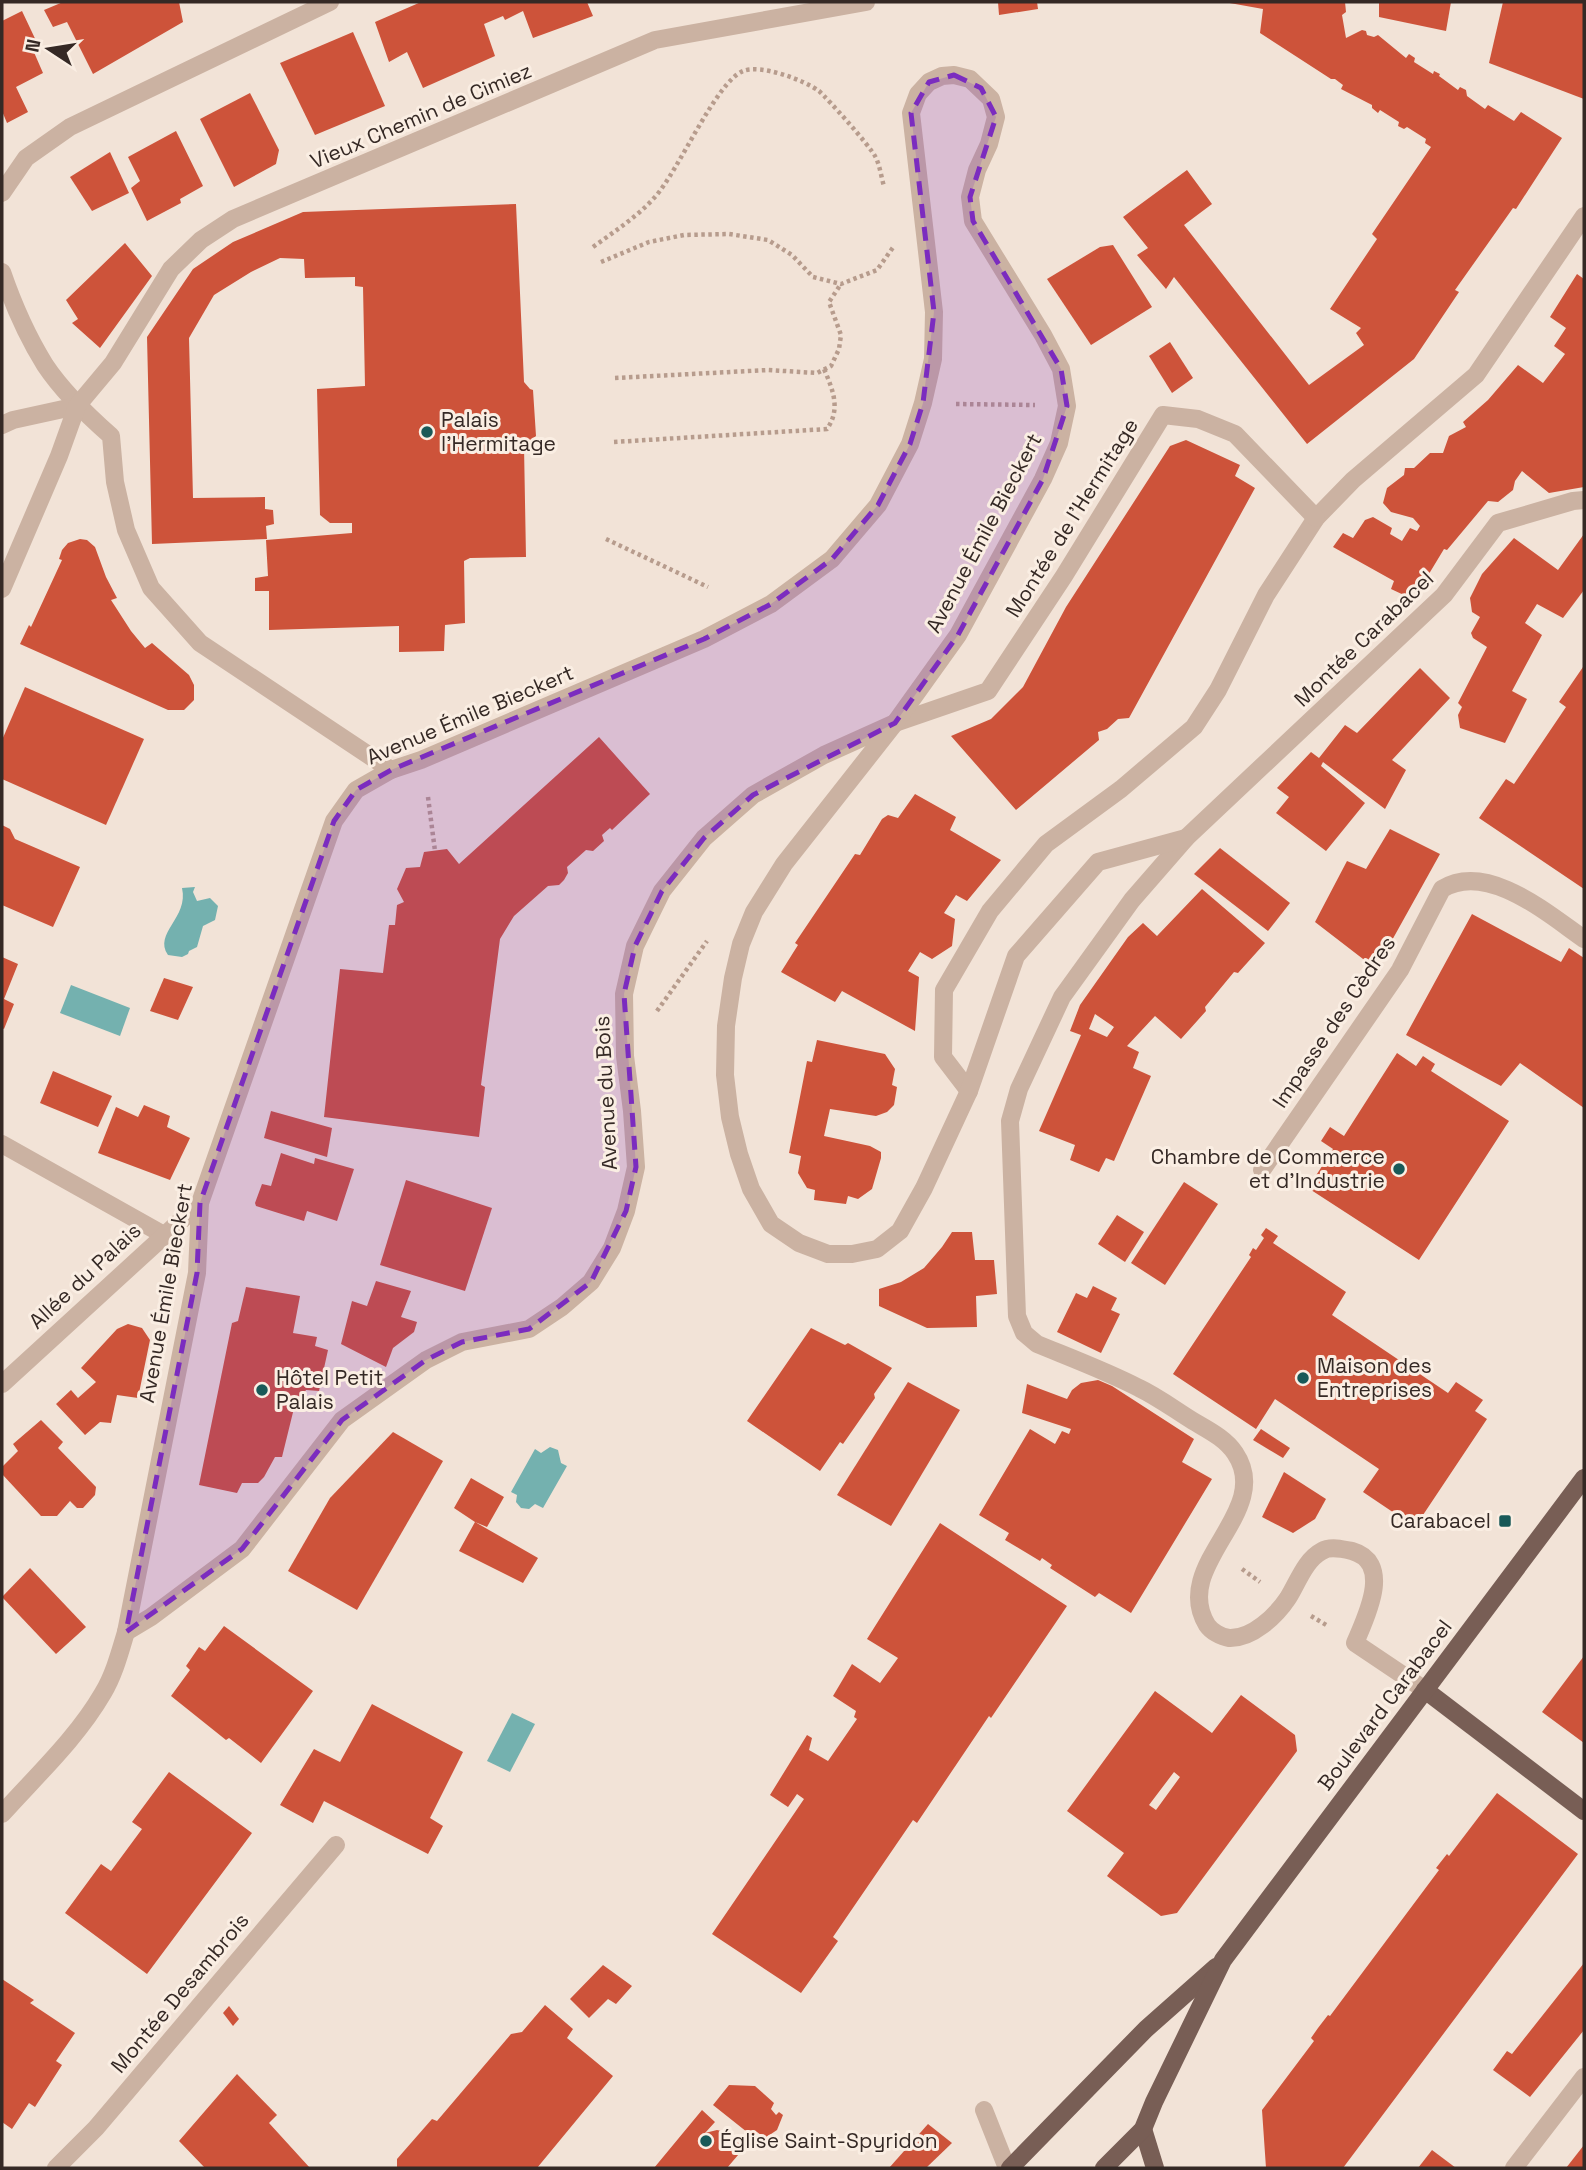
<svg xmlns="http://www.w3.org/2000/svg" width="1586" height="2170" viewBox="0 0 1586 2170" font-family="'Space Grotesk',sans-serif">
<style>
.water{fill:#74b1af}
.building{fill:#cd533a;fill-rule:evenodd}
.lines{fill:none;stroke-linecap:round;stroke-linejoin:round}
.path{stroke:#b79c8d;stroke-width:4.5;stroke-dasharray:3.5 3.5;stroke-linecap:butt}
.minor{stroke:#cbb2a2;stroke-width:18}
.major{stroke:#785e55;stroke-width:18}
.marked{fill:#7b2cbf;fill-opacity:0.2;stroke:#7b2cbf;stroke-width:5;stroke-dasharray:14 9;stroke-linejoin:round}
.poi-dot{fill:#195958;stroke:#faeee3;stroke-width:2.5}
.labels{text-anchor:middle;stroke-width:6;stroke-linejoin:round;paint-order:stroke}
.street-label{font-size:21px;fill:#352925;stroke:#faeee3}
.poi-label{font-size:21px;fill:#352925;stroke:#faeee3;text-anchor:start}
</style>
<rect width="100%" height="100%" fill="#f2e3d7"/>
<!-- water -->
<g class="water">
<path d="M195,887L193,892L197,901L210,898L218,906L215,920L203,926L197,947L189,951L188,954L182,957L168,955C153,933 189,918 182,888Z"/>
<polygon points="71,985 130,1008 120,1036 60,1013"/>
<polygon points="550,1447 558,1450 561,1463 567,1466 543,1508 535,1504 529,1509 521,1508 516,1502 517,1495 511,1492 535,1449 541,1453"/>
<polygon points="512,1713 535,1724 510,1772 487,1761"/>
</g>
<!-- building -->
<g class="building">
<polygon points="63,2 179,2 183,22 93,74 67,22 53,27 44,10"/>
<polygon points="421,2 587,2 593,16 533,38 523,11 505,20 503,16 484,24 495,56 423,88 407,52 389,62 375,22"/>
<polygon points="998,2 1037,2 1038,9 999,15"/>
<polygon points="1224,2 1345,2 1346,12 1342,15 1346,38 1362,30 1366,31 1367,35 1374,37 1378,35 1406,58 1409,54 1415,58 1414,62 1433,74 1434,71 1440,74 1439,76 1458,90 1460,87 1466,90 1467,96 1485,109 1488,105 1514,121 1521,112 1562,138 1516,209 1513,208 1455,290 1459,292 1414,359 1307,444 1174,277 1166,289 1137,255 1148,248 1123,217 1187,170 1212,204 1184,225 1309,385 1364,345 1356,333 1361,328 1330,309 1377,239 1372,234 1431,147 1425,143 1426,139 1407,127 1404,129 1398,126 1399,122 1380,110 1378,113 1372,108 1372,105 1341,89 1343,85 1335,79 1331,79 1260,33 1263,9"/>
<polygon points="1379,2 1451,2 1446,31 1379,17"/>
<polygon points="1503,2 1584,2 1584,99 1489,63"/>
<polygon points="22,11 39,47 33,50 43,73 16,87 28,112 7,123 2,111 2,21"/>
<polygon points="353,32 385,106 315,135 280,63"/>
<polygon points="250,93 279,150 276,164 234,187 200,119"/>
<polygon points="176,131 203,186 180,199 181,203 147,221 131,188 140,181 128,157"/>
<polygon points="110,152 129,193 92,211 70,177"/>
<polygon points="516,204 524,382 530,389 533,390 536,436 524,446 526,557 470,558 464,561 465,623 445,625 444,651 399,652 399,626 269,630 269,591 255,591 255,578 268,576 266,540 352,533 352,523 330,523 320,515 317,389 365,386 363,287 355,286 355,277 305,278 304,259 280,258 251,272 214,295 189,338 193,498 265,497 265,509 273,510 274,524 266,526 267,539 152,544 147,337 193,269 233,242 303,212"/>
<polygon points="125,243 152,276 100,348 72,323 78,319 66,300"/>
<polygon points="1113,245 1152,307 1091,345 1047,279 1100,247"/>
<polygon points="1577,274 1584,279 1584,487 1549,493 1522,471 1515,481 1513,490 1498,502 1488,501 1447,550 1444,549 1418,592 1409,589 1406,596 1391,589 1394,581 1333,547 1343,533 1353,538 1365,520 1373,517 1392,528 1390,534 1402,541 1410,528 1417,531 1420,526 1413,518 1391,512 1383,503 1387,488 1404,475 1405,468 1414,468 1430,453 1443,453 1449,436 1466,427 1463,422 1488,400 1518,365 1543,383 1565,354 1554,346 1566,328 1550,317"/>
<polygon points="1170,342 1193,378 1172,393 1149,356"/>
<polygon points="1186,440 1240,465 1235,476 1255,488 1129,718 1118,719 1107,729 1098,732 1099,740 1016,810 951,736 991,719 1023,687 1066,607 1170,446"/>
<polygon points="1584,534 1584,590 1563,618 1537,604 1525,623 1542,635 1512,691 1527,699 1505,743 1460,728 1458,715 1462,707 1458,703 1487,647 1473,638 1471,633 1480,617 1472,612 1470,598 1482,574 1514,538 1558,570"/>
<polygon points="80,539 87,540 95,547 106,577 117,598 111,600 131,631 145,648 152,643 189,675 194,685 194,700 184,710 168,710 20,644 29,625 31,627 62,560 59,559 62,550 68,543"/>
<polygon points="1583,667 1584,668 1584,889 1479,818 1506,779 1514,784 1566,707 1559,702"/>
<polygon points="1420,668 1450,698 1392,760 1406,770 1385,809 1323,762 1321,766 1365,803 1326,851 1276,813 1289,797 1277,788 1311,752 1319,758 1345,725 1357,733"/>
<polygon points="25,687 144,739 106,825 2,779 2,740"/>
<polygon points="599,737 650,794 612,830 610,828 602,835 604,841 593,851 586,850 567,867 568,873 564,880 559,885 548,886 514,916 500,939 481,1085 485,1087 479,1137 324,1117 340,969 383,973 389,925 395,925 397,905 404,902 397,889 406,868 420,867 424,852 447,849 459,864"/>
<polygon points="915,794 956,817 950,830 1001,860 967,901 956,895 944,913 955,919 952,946 932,959 920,952 908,971 919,977 915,1031 842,991 835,1002 781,972 798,945 795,943 855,854 860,855 882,819 888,815 898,818"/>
<polygon points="2,825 10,829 15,839 80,867 53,927 2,905"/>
<polygon points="1390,829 1440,854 1376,969 1315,922 1347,861 1366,869"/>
<polygon points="1220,848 1290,903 1268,931 1194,874"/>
<path d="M1202,889L1265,943L1238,973L1234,972L1205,1007L1206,1011L1181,1039L1155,1016L1127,1046L1139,1052L1133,1068L1151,1076L1114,1161L1106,1158L1099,1172L1070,1160L1075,1145L1039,1131L1081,1035L1070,1031L1080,1005L1128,937L1143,923L1157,936ZM1095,1014L1114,1027L1107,1037L1089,1029Z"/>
<polygon points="1472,914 1561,962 1569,948 1584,958 1584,1108 1520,1063 1501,1086 1406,1035"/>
<polygon points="2,957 18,964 4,999 14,1004 4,1029 2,1028"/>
<polygon points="164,978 193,987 178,1020 150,1011"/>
<polygon points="817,1040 885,1054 895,1069 892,1085 897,1087 894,1105 887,1112 876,1116 830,1109 824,1136 870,1146 881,1152 881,1158 872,1189 858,1199 848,1196 846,1204 814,1200 815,1190 807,1188 798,1173 801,1156 789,1153 807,1061 812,1062"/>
<polygon points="1397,1053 1416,1066 1423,1056 1435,1064 1431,1071 1509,1121 1419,1260 1308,1188 1333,1149 1321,1141 1330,1127 1344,1136"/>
<polygon points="53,1071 112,1096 98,1127 40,1103"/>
<polygon points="144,1105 170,1116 167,1127 190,1138 170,1180 98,1153 116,1107 138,1117"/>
<polygon points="271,1111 332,1128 327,1157 264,1138"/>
<polygon points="281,1153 314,1164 315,1158 354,1169 337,1221 307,1211 304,1221 256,1206 255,1203 262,1184 271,1186"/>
<polygon points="406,1180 492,1208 465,1291 380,1265"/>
<polygon points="1184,1182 1218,1204 1165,1285 1131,1263"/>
<polygon points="1117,1215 1144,1232 1125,1262 1098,1244"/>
<polygon points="1266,1228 1278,1236 1273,1243 1346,1292 1332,1315 1448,1393 1456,1382 1483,1400 1475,1411 1487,1419 1415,1527 1363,1492 1379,1469 1275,1399 1256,1429 1173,1374 1251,1257 1249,1255 1253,1248 1256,1250 1264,1238 1261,1235"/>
<polygon points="952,1232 972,1232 975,1260 994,1260 997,1294 976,1296 977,1327 927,1328 879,1306 879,1289 901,1282 924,1268 942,1247"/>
<polygon points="376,1281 411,1291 401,1317 417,1322 414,1332 393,1348 386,1367 341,1344 352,1301 367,1306"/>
<polygon points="1093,1286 1117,1298 1111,1310 1120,1314 1101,1353 1057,1332 1076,1293 1087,1298"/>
<polygon points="246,1287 300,1296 293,1333 317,1337 315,1346 328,1350 319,1391 306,1390 302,1397 297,1396 282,1457 275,1457 264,1477 258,1483 242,1483 237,1493 199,1485 232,1323 238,1321"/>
<polygon points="128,1324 142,1328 150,1340 138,1398 117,1395 111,1423 100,1422 85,1435 56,1404 71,1390 78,1398 96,1382 81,1368 117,1329"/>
<polygon points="811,1328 845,1345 848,1343 892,1368 874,1394 875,1398 843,1444 840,1442 820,1471 747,1421"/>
<polygon points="1098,1380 1112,1386 1194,1439 1182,1462 1212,1479 1131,1613 1099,1593 1095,1597 1050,1568 1052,1565 1042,1558 1040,1561 1005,1540 1009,1533 979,1515 1030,1429 1055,1444 1062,1431 1069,1434 1071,1429 1022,1413 1027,1384 1067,1399 1072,1390 1081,1383"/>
<polygon points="908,1382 960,1410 891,1526 837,1495"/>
<polygon points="41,1420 63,1442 58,1448 96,1487 95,1495 83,1508 77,1508 70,1501 57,1516 41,1516 2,1474 2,1467 18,1451 13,1444"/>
<polygon points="1261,1429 1290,1448 1283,1458 1253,1440"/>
<polygon points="393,1432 443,1461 357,1610 288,1571 330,1498"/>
<polygon points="1284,1472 1326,1499 1315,1519 1293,1533 1262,1517"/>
<polygon points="471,1478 504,1497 487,1527 475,1522 538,1558 523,1583 459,1551 475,1522 454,1508"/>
<polygon points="940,1523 1067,1606 991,1718 989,1716 917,1823 913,1820 833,1937 838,1941 801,1993 712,1934 804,1799 797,1794 788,1807 770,1795 807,1735 812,1738 809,1750 828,1761 857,1719 854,1717 856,1711 833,1696 852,1664 880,1683 898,1658 867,1639"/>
<polygon points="30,1568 86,1627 56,1654 2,1597"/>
<polygon points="224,1626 313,1691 261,1763 229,1738 226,1740 171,1696 190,1670 186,1666 199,1647 205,1651"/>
<polygon points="1584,1656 1584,1743 1542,1712"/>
<path d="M1155,1691L1212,1733L1241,1695L1295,1735L1297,1751L1177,1913L1161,1916L1107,1876L1124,1853L1067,1811ZM1174,1772L1180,1777L1156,1810L1149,1805Z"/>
<polygon points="372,1704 463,1752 430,1818 443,1826 428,1854 324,1801 313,1823 280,1805 314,1749 340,1762"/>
<polygon points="169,1772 252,1833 147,1974 65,1913 101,1864 111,1871 142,1829 132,1822"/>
<polygon points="1497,1793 1578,1854 1343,2168 1266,2168 1262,2110 1314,2041 1311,2038 1318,2028 1328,2015 1330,2016 1439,1870 1436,1868 1447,1854 1449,1856"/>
<polygon points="1584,1963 1584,2030 1530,2097 1493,2070 1507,2051 1512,2054"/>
<polygon points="603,1965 632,1986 616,2004 608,1999 589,2018 570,1999"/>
<polygon points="2,1979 34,2000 30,2003 75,2033 56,2061 62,2065 35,2107 29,2103 12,2129 2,2122"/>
<polygon points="545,2005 573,2029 567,2038 613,2076 537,2168 397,2168 397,2159 432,2119 437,2121 511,2034 522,2032"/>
<polygon points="229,2006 239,2019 233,2026 223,2013"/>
<polygon points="237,2074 277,2115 269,2123 310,2168 205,2168 179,2141"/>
<polygon points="729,2085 755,2086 774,2103 771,2109 776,2115 779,2112 783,2115 777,2130 765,2138 757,2132 752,2136 713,2105"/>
<polygon points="702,2110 715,2122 705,2133 717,2130 726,2132 744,2148 727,2168 654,2168"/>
<polygon points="928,2124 952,2143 926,2168 889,2168"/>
<polygon points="1584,2145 1584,2168 1566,2168"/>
<polygon points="1432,2150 1456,2168 1418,2168"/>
</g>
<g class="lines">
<!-- path -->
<g class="path">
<path d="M593,247C615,231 637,217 655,197C679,170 716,82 743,71C761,64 804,80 819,91C828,99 869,145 875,156C880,165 881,177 884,186"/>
<polyline points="601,262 649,242 684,235 729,234 768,240 792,255 813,277 841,284 877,270 894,246"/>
<polyline points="615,378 768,370 817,373 831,366 839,349 841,335 829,302 841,284"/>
<polyline points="956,404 1035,405"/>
<path d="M614,442L827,429C841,409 833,390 824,369"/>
<polyline points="606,539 708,587"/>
<polyline points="428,797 435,851"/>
<polyline points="657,1011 707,941"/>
<polyline points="1242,1569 1260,1582"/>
<polyline points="1311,1616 1328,1626"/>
</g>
<!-- minor -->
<g class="minor">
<polyline points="2,193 26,158 70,127 330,2"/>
<path d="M2,272C13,304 27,336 45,365C63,392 87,415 111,436L115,482L126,530L151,588L200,643L391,770"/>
<polyline points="2,425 13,420 77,406"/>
<polyline points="2,589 59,456 77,406 113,363 171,269 201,240 233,219 655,40 866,2"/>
<polyline points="969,1091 943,1057 944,990 990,911 1046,844 1121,789 1194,727 1218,690 1266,595 1316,518 1353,480 1476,375 1584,216"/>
<polyline points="2,1144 164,1235"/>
<path d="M1262,1170L1400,970L1442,889C1487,861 1548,914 1584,939"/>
<polyline points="2,1384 200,1203"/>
<polyline points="126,1632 151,1617 242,1549 342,1420 426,1360 462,1342 529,1329 562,1307 591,1282 612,1248 626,1211 636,1167 632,1111 625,1056 624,994 635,946 662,891 704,838 753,795 824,755 895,723 988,691 1064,576 1163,415 1198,419 1235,434 1316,518"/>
<path d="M1425,1690L1355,1643C1365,1619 1394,1563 1352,1551C1343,1549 1330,1546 1322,1551C1305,1560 1298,1582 1288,1598C1276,1616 1252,1639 1229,1638C1221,1637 1211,1631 1207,1625C1170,1564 1275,1512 1235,1453C1225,1438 1208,1430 1193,1421C1175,1410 1158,1397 1139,1388C1106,1371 1071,1358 1037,1344L1024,1333L1017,1316L1010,1121L1019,1089L1062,997L1132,900L1186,838L1444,595L1498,523L1573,501L1584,500"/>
<path d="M2,1814C36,1776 77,1738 103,1693C114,1675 120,1652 126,1632L197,1273L200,1203L334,821L356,790L391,770L421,760L704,639L771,604L832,559L878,505L910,444L923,403L933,359L934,312L911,113L918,94L929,82L942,76L954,75L970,79L991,99L996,117L989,144L977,170L970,197L973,221L1043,335L1061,369L1067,406L1059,443L1043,479L958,635L895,723L784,864L754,912L741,944L733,978L726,1026L725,1075L730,1117L739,1154L751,1189L771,1224L799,1243L828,1254H852L877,1249L900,1231L924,1188L969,1091L1016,956L1098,862L1186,838"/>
<polyline points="984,2110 1007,2168"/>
<polyline points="56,2168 96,2128 336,1845"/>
<polyline points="1514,2168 1584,2077"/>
</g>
<!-- major -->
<g class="major">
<polyline points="1425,1690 1584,1811"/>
<polyline points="1143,2129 1155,2168"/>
<polyline points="1010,2168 1146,2029 1216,1967"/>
<polyline points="1104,2168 1143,2129 1154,2102 1223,1960 1584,1478"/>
</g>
</g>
<!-- marked area -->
<path class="marked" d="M954,75L981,88L996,117L970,197L973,221L1061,369L1067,406L1043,479L958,635L895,723L753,795L704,838L662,891L635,946L624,994L636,1167L626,1211L591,1282L529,1329L462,1342L426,1360L342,1420L242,1549L126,1632L197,1273L200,1203L334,821L356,790L391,770L704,639L771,604L832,559L878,505L910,444L923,403L934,312L911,113L929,82Z"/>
<!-- markers -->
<g class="poi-dot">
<circle cx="427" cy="432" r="7"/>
<circle cx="1399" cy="1169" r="7"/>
<circle cx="1303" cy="1378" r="7"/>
<circle cx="262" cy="1390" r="7"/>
<rect x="1498" y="1514" width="14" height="14" rx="3.5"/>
<circle cx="706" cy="2141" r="7"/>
</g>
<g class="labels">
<!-- street labels -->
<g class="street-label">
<text transform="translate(421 116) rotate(-23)" y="7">Vieux Chemin de Cimiez</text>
<text transform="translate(1072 518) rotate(-58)" y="7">Montée de l'Hermitage</text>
<text transform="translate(984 533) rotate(-62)" y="7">Avenue Émile Bieckert</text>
<text transform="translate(1364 639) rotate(-44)" y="7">Montée Carabacel</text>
<text transform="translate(470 715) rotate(-23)" y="7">Avenue Émile Bieckert</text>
<text transform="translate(1334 1022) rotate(-56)" y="7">Impasse des Cèdres</text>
<text transform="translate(606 1093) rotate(-93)" y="7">Avenue du Bois</text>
<text transform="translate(85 1276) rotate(-43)" y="7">Allée du Palais</text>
<text transform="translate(166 1293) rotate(-80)" y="7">Avenue Émile Bieckert</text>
<text transform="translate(1385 1705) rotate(-53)" y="7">Boulevard Carabacel</text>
<text transform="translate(180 1993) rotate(-50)" y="7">Montée Desambrois</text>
</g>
<!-- poi labels -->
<g class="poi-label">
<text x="441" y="427">Palais<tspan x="441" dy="24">l'Hermitage</tspan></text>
<text x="1385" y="1164" text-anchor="end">Chambre de Commerce<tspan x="1385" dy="24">et d'Industrie</tspan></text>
<text x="1317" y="1373">Maison des<tspan x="1317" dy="24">Entreprises</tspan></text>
<text x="276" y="1385">Hôtel Petit<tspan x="276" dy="24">Palais</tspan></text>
<text x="1491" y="1528" text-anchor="end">Carabacel</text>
<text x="720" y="2148">Église Saint-Spyridon</text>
</g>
</g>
<!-- border -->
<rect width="1586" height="2170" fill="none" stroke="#352925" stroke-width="7"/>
<!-- north arrow -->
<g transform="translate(49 49) rotate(282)" stroke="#faeee3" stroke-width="5" paint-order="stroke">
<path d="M0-5L12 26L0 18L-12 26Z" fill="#352925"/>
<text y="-10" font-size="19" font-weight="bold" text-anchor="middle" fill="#352925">N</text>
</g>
</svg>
